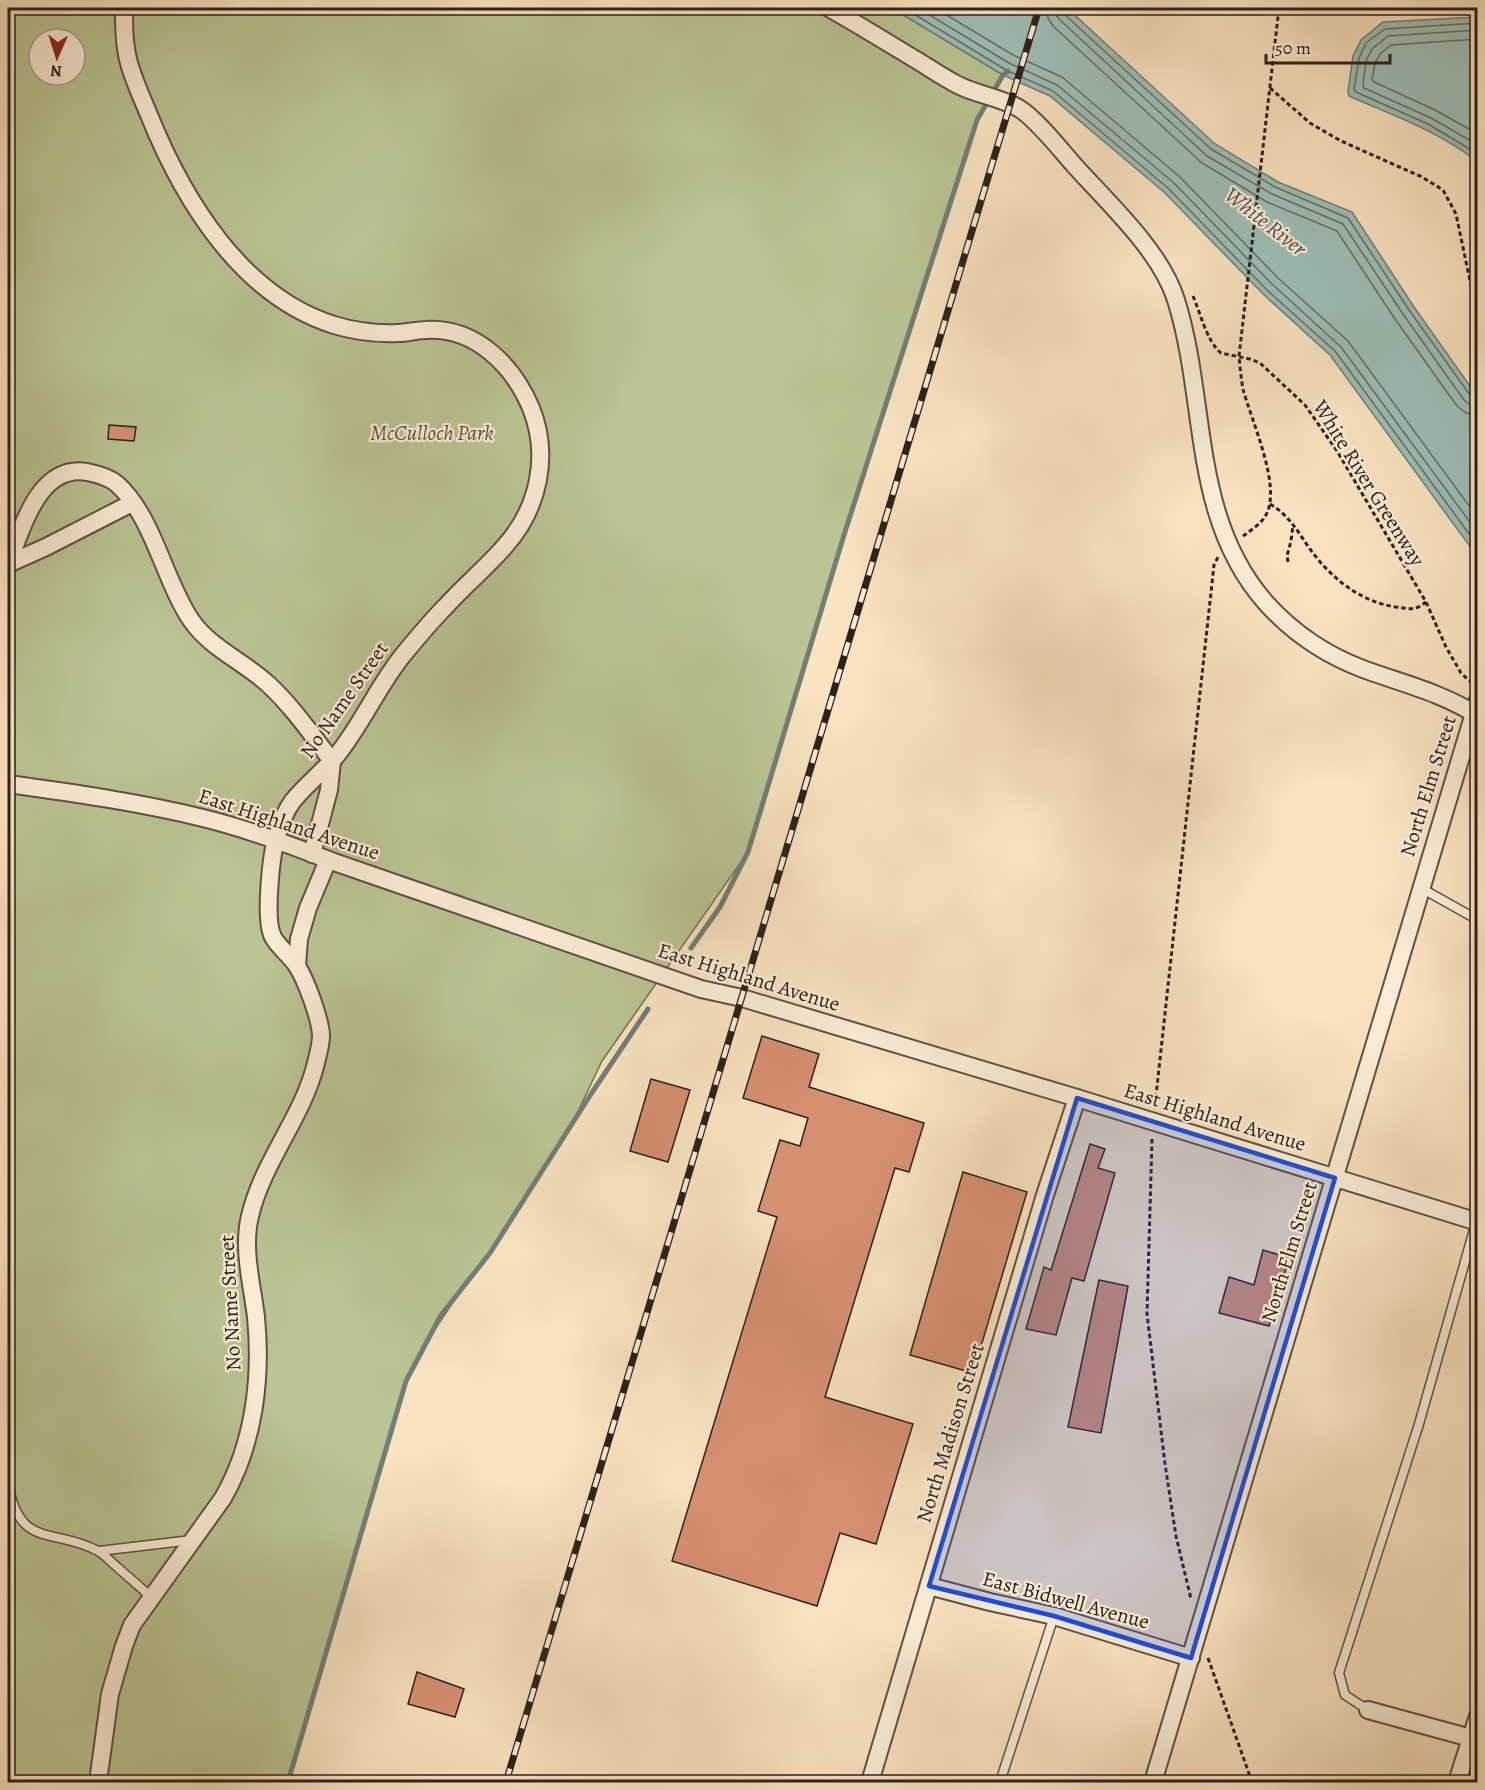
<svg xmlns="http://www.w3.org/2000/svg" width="1485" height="1790" viewBox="0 0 1485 1790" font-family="Alegreya,serif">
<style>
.green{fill:#bbc494;stroke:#747258;stroke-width:1.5;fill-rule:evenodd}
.water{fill:#9ebeb6;stroke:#717f78;stroke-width:1.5}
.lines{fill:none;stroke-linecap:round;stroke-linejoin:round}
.shore{stroke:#666f68;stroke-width:1.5}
.stream{stroke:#717f78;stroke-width:5}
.building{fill:#d79072;stroke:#2d201b;stroke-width:1.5}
.lane-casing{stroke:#605144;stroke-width:11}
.street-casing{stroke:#605144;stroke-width:20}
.path{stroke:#2d201b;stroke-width:3;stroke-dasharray:4.5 3;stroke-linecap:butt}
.lane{stroke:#fbedd7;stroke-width:8}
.street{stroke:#fbedd7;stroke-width:16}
.rail-casing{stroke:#2d201b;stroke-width:7}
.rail{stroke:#fbedd7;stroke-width:4.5;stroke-dasharray:14;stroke-linecap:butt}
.marked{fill:#1d4ed8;fill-opacity:0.2;stroke:#1d4ed8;stroke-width:4.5;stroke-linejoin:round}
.labels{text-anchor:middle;stroke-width:4.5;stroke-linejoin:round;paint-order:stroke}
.park-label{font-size:21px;font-style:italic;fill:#58513f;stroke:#fbedd7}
.street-label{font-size:21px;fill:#2d201b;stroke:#fbedd7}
.water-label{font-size:22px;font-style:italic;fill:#4f4f4a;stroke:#fbedd7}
</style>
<rect width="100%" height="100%" fill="#f9e3c1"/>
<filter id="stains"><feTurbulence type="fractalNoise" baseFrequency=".00333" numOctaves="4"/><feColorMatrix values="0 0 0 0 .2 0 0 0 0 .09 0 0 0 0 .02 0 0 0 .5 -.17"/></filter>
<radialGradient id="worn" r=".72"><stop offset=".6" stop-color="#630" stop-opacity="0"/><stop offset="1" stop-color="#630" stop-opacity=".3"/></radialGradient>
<!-- green -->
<path class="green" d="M8,8H892L1003,75L977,120L834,569L748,852L602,1061L572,1124L498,1240L466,1283L429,1338L406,1381L288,1782H8ZM39,39H75V75H39Z"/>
<!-- water -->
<g class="water">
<polygon points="892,8 1067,8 1215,144 1278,182 1352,212 1414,307 1477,396 1477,556 1330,355 1263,294 1165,193 1050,96 1003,75"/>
<path d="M1477,17V162C1441,132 1392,115 1349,96L1348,92L1353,56L1361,40L1383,22Z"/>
</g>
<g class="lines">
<!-- shore -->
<g class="shore">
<polyline points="904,8 1006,70 1053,91 1169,189 1267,290 1335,351 1478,546"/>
<polyline points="918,8 1009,63 1057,85 1174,183 1272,284 1341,347 1478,533"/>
<polyline points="935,8 1013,55 1062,77 1180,177 1278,278 1348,341 1478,518"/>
<polyline points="1046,8 1048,18 1053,26 1202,163 1267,202 1337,231 1395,319 1457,406 1466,413 1478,415"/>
<polyline points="1055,8 1056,15 1060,20 1207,156 1272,194 1343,224 1403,314 1464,400 1470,405 1478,406"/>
<polyline points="1063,8 1065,15 1211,149 1275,187 1348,218 1409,310 1470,395 1478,399"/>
<polyline points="1478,23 1385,29 1366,43 1359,58 1354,90 1356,92 1428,124 1478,154"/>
<polyline points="1478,30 1388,36 1372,49 1366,61 1363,85 1364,88 1431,118 1478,145"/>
<polyline points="1478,39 1391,45 1380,54 1375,63 1372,80 1374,82 1435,110 1478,134"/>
</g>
<!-- stream -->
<g class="stream">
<polyline points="691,948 720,907 748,852 844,535 977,120 1003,75 1008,71"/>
<polyline points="288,1782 406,1381 441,1315 490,1253 591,1094 648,1009"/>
</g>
</g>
<!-- building -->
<g class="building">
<polygon points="109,425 136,427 134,441 108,439"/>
<polygon points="762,1036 819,1054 809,1087 924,1123 909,1172 895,1168 825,1397 913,1424 876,1544 840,1533 817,1606 672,1561 777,1217 758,1211 780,1140 800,1146 808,1118 743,1098"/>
<polygon points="651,1079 690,1090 668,1162 630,1151"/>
<polygon points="1090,1144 1105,1149 1098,1168 1115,1173 1084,1281 1072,1278 1056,1335 1026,1329 1044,1267 1051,1270"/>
<polygon points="963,1172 1027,1192 973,1373 910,1355"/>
<polygon points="1263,1250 1289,1258 1269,1326 1219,1313 1229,1277 1254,1285"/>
<polygon points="1099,1280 1128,1286 1101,1433 1068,1427"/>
<polygon points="417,1672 464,1689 455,1717 408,1704"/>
</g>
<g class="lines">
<!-- lane casing -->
<g class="lane-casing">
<g id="lane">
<polyline points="1421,888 1478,920"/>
<path d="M8,1484C20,1550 53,1527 98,1551C104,1554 110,1561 116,1566C127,1576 139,1586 151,1597"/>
<polyline points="99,1551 192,1540"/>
<polyline points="1368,1710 1345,1695 1339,1673 1419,1424 1477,1219"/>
<polyline points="1000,1782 1054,1616"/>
</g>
</g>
<!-- street casing -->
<g class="street-casing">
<g id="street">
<path d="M829,8C859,25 888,43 918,61C931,69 944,78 958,85C977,95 1001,97 1020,109C1037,120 1060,149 1074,165C1108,203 1161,251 1176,300C1208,402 1190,517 1266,603C1293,633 1326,655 1363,669C1401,683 1443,693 1478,716"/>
<path d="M8,563C23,528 38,464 87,472C97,474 109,477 117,484C153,516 164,580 191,620C210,648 243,661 268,684C292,706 312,735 332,761L329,790L312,854"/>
<polyline points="8,564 46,547 132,503"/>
<path d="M8,784C73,793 138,802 203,818C248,829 291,845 334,862L701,989L742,998L1077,1098L1478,1222"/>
<polyline points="297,966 299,939 308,908 328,860"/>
<polyline points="929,1586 990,1602 1054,1616 1191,1658"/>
<polyline points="1368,1710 1478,1740"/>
<path d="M98,1782L110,1694L124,1646L132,1625L223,1498C254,1444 262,1378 256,1317C252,1284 242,1249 250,1216C263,1161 303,1117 316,1063C318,1054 321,1045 321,1035C320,1018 306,980 297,966C290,955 279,948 273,937C264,920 271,855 277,836C280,825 285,812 292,802C305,785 323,772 337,755C362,724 378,686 403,655C417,638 431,621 446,606C465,585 487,567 505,546C539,508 550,455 531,408C513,365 475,327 426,330C417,330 407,333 398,333C377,334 354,331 334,325C241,296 183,199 149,115C142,98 134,81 129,63C124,45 124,26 124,8"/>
<polyline points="870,1782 1045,1195 1077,1098"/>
<polyline points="1153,1782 1478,700"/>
<polyline points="1457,1782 1478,1716"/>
</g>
</g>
<!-- path -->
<g class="path">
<polyline points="1270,88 1310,123 1341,141 1422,177 1443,190 1456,214 1473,295 1478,305"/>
<path d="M1193,296C1200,312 1207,342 1221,353L1250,359L1260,363L1305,405L1337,451L1426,602L1446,647L1461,673L1474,685"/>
<path d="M1270,504C1289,515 1298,532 1310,549C1330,577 1360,602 1396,607C1409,609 1415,611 1426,602"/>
<path d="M1243,536C1251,530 1261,524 1266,515C1282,486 1251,420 1243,389C1241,378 1240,367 1239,356L1279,8"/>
<polyline points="1288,562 1287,556 1291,541 1293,525"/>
<polyline points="1155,1105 1214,565 1219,555"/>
<polyline points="1152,1139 1147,1314 1165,1464 1176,1536 1191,1599"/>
<polyline points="1208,1658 1252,1782"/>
</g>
<!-- lane -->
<use href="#lane" class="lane"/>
<!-- street -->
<use href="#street" class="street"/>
<!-- rail casing -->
<g class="rail-casing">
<polyline id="rail" points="506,1782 1039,8"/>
</g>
<!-- rail -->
<use href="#rail" class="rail"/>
</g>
<!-- marked area -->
<path class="marked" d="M1077,1098L1335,1178L1191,1658L1054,1616L929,1586Z"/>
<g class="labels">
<!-- park labels -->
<g class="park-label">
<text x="432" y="440">McCulloch Park</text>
</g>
<!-- street labels -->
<g class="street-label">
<text transform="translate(1369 483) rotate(58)" y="7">White River Greenway</text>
<text transform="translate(344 700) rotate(-55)" y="7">No Name Street</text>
<text transform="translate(1428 786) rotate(-73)" y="7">North Elm Street</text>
<text transform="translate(289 824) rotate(18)" y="7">East Highland Avenue</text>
<text transform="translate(749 977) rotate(17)" y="7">East Highland Avenue</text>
<text transform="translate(1215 1117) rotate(17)" y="7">East Highland Avenue</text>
<text transform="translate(1289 1252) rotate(-73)" y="7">North Elm Street</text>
<text transform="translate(230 1303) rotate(-93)" y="7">No Name Street</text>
<text transform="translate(950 1433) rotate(-73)" y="7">North Madison Street</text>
<text transform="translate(1066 1600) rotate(15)" y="7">East Bidwell Avenue</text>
</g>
<!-- water labels -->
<g class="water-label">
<text transform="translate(1266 221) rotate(38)" y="8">White River</text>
</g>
</g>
<!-- margin -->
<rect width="1485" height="1790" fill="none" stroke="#f9e3c1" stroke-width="30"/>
<rect x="9" y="9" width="1467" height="1772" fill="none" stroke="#2d201b" stroke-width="3"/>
<rect x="15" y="15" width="1455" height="1760" fill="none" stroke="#2d201b" stroke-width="1.5"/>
<!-- north arrow -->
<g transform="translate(57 57) rotate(183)"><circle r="28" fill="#fbedd7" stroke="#a99b8c" stroke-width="1.5"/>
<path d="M0-4.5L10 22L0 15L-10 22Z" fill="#8f2418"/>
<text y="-9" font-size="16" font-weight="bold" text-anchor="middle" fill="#2d201b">N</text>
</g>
<!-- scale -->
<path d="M1266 54v9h124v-9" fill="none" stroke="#2d201b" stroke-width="3"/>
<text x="1275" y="54" font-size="18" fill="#2d201b" stroke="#fbedd7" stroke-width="4.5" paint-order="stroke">50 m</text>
<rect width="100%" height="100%" filter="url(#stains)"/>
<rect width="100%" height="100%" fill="url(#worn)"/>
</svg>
